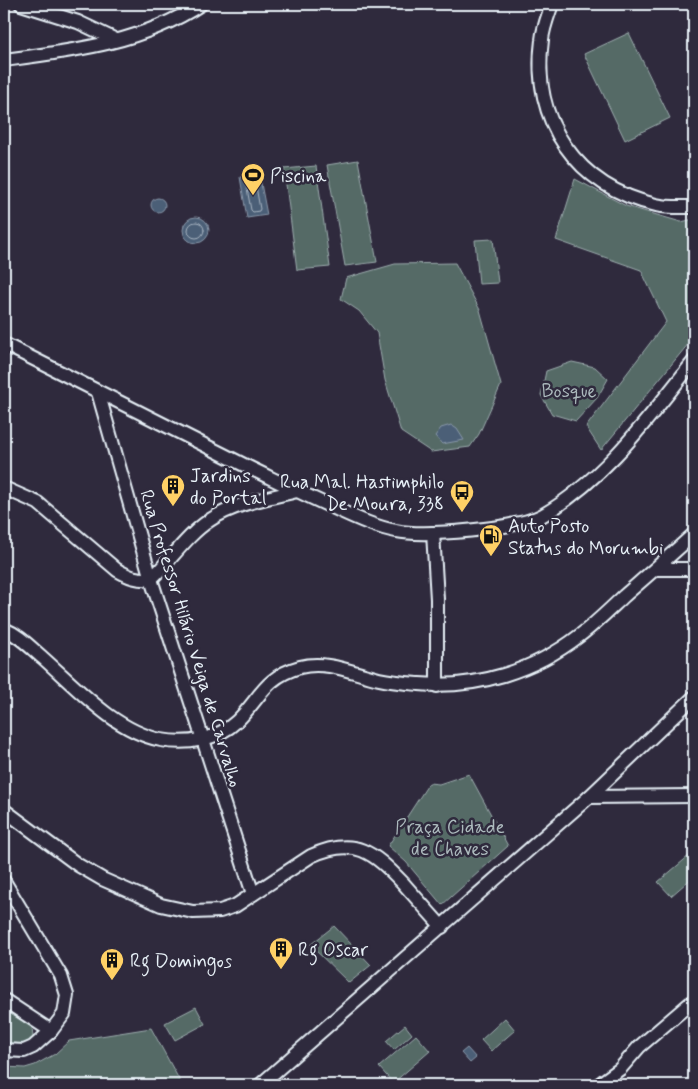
<svg xmlns="http://www.w3.org/2000/svg" width="698" height="1089" viewBox="0 0 698 1089" font-family="Mynerve,sans-serif">
<style>
.green{fill:#546a66;stroke:#9eaeaf}
.water{fill:#4c5f77;stroke:#8a99ab}
.lines{fill:none;stroke-linecap:round;stroke-linejoin:round}
.shore{stroke:#aab7c4;stroke-width:1}
.minor-casing{stroke:#e8f1f8;stroke-width:16}
.minor{stroke:#2f2a3d;stroke-width:12}
.labels{text-anchor:middle;stroke-width:5;stroke-linejoin:round;paint-order:stroke}
.poi-label{font-size:19px;fill:#e8f1f8;stroke:#2f2a3d;text-anchor:start}
.park-label{font-size:19px;fill:#adbbbe;stroke:#2f2a3d}
.street-label{font-size:19px;fill:#e8f1f8;stroke:#2f2a3d}
</style>
<rect width="100%" height="100%" fill="#2f2a3d"/>
<filter id="ink" filterUnits="userSpaceOnUse"><feTurbulence type="fractalNoise" baseFrequency=".02" numOctaves="2"/><feDisplacementMap in="SourceGraphic" scale="10" xChannelSelector="R" yChannelSelector="G"/><feConvolveMatrix kernelMatrix="1 2 1 2 8 2 1 2 1" color-interpolation-filters="sRGB"/></filter>
<g filter="url(#ink)">
<!-- green -->
<g class="green">
<polygon points="629,33 670,118 625,140 584,54"/>
<polygon points="358,160 377,262 345,266 327,165"/>
<polygon points="316,166 330,267 297,270 284,169"/>
<polygon points="575,179 626,206 681,222 694,219 694,337 601,450 586,427 666,322 641,270 556,240"/>
<polygon points="493,239 498,283 479,284 475,240"/>
<polygon points="455,263 480,310 501,385 479,434 470,447 431,452 401,432 385,380 377,333 359,311 341,299 346,278 395,264"/>
<polygon points="572,362 595,367 608,379 597,398 576,421 552,414 541,395 546,371"/>
<polygon points="469,774 508,846 442,905 406,862 388,846 429,783 439,784"/>
<polygon points="690,855 694,861 694,876 671,896 658,882"/>
<polygon points="334,926 371,965 349,983 310,945"/>
<polygon points="196,1007 205,1024 175,1040 165,1023"/>
<polygon points="4,1010 32,1027 33,1037 25,1046 4,1045"/>
<polygon points="505,1018 515,1030 491,1051 481,1040"/>
<polygon points="405,1025 412,1034 394,1050 386,1041"/>
<polygon points="151,1028 182,1085 4,1085 4,1067 25,1068 35,1065 55,1054 69,1041"/>
<polygon points="416,1035 430,1051 393,1083 379,1067"/>
</g>
<!-- water -->
<g class="water">
<polygon points="259,173 267,215 247,218 240,177"/>
<circle cx="158" cy="205" r="7"/>
<circle cx="196" cy="230" r="13"/>
<polygon points="451,425 457,429 464,440 442,444 435,436 441,428"/>
<polygon points="467,1048 476,1058 470,1063 461,1053"/>
</g>
<g class="lines">
<!-- shore -->
<g class="shore">
<polygon points="253,179 255,181 260,209 259,211 253,212 251,210 246,183 247,180"/>
<circle cx="196" cy="230" r="8"/>
</g>
<!-- minor casing -->
<g class="minor-casing">
<g id="minor">
<polyline points="21,4 78,22 116,40"/>
<path d="M552,4C548,16 543,28 542,40C531,121 577,187 656,205C668,208 682,207 694,207"/>
<path d="M4,60C73,51 142,43 201,4"/>
<path d="M4,344C86,386 169,427 252,469C279,482 305,495 332,507C352,516 374,527 396,531C424,537 518,529 543,515C606,478 649,417 694,361"/>
<polyline points="98,392 151,579 253,894"/>
<path d="M4,488L38,503L117,570C129,577 137,580 151,579C171,560 187,535 210,520C235,503 269,498 297,491"/>
<polyline points="433,533 437,599 437,686"/>
<polyline points="656,569 694,569"/>
<path d="M4,629C19,635 30,647 43,658C77,688 115,731 161,740C187,745 217,740 237,721C260,699 264,677 300,667C327,660 353,673 379,679C392,682 406,683 419,684C476,689 534,671 579,636C595,624 609,610 624,596C648,575 671,555 694,534"/>
<polyline points="589,797 694,796"/>
<path d="M4,810L78,865L102,879L161,905L193,912L220,911L235,906L311,856C355,836 373,852 403,883C416,898 429,912 442,927"/>
<polyline points="4,881 61,976 67,995 64,1014 51,1031 33,1047 24,1051 4,1050"/>
<polyline points="4,1000 51,1031"/>
<polyline points="260,1085 589,797 694,697"/>
<polyline points="598,1085 620,1069 639,1047 694,1000"/>
</g>
</g>
<!-- minor -->
<use href="#minor" class="minor"/>
</g>
</g>
<!-- icons -->
<defs>
<g id="stadium-pin" transform="scale(1.25)"><path d="M0 17L-7.5 6A9.5 9.5 0 1 1 7.5 6Z" fill="#ffd166" stroke="#2f2a3d"/><path d="M0-5a6.5 5 0 1 0 0 10a6.5 5 0 1 0 0-10ZM-3.5-1.8h7v3.6h-7Z" fill="#111"/></g>
<g id="building-pin" transform="scale(1.25)"><path d="M0 17L-7.5 6A9.5 9.5 0 1 1 7.5 6Z" fill="#ffd166" stroke="#2f2a3d"/><path d="M-4-6H4V6H1V3H-1V6H-4ZM-2.5-4.3h1.7v1.8h-1.7ZM.8-4.3h1.7v1.8H.8ZM-2.5-1h1.7V.8h-1.7ZM.8-1h1.7V.8H.8Z" fill="#111"/></g>
<g id="bus-pin" transform="scale(1.25)"><path d="M0 17L-7.5 6A9.5 9.5 0 1 1 7.5 6Z" fill="#ffd166" stroke="#2f2a3d"/><path d="M-5-6H5V4H4V6H2V4H-2V6H-4V4H-5ZM-3.5-4V0h7V-4ZM-3.5 1.2v1.5H-2V1.2ZM2 1.2v1.5H3.5V1.2Z" fill="#111"/></g>
<g id="fuel-pin" transform="scale(1.25)"><path d="M0 17L-7.5 6A9.5 9.5 0 1 1 7.5 6Z" fill="#ffd166" stroke="#2f2a3d"/><path d="M-5.5-6h7V0h2V4h1.3V-2.5L3-4.5l.8-.8L6-3V5H2.5V1h-1V6h-7ZM-4.2-4.7v3.2H.2V-4.7Z" fill="#111"/></g>
</defs>
<g fill-rule="evenodd">
<use href="#stadium-pin" x="253" y="175"/>
<use href="#building-pin" x="173" y="486"/>
<use href="#bus-pin" x="462" y="492"/>
<use href="#fuel-pin" x="491" y="536"/>
<use href="#building-pin" x="281" y="949"/>
<use href="#building-pin" x="112" y="960"/>
</g>
<g class="labels">
<!-- poi labels -->
<g class="poi-label">
<text x="270" y="182">Piscina</text>
<text x="190" y="482">Jardins<tspan x="190" dy="22">do Portal</tspan></text>
<text x="444" y="488" text-anchor="end">Rua Mal. Hastimphilo<tspan x="444" dy="22">De Moura, 338</tspan></text>
<text x="508" y="532">Auto Posto<tspan x="508" dy="22">Status do Morumbi</tspan></text>
<text x="298" y="956">Rg Oscar</text>
<text x="130" y="967">Rg Domingos</text>
</g>
<!-- park labels -->
<g class="park-label">
<text x="569" y="397">Bosque</text>
<text x="450" y="833">Praça Cidade<tspan x="450" dy="22">de Chaves</tspan></text>
</g>
<!-- street labels -->
<g class="street-label">
<text transform="translate(192 638) rotate(73)" y="7">Rua Professor Hilário Veiga de Carvalho</text>
</g>
</g>
<!-- margin -->
<rect width="698" height="1089" fill="none" stroke="#2f2a3d" stroke-width="20"/>
<rect x="10" y="10" width="678" height="1069" fill="none" stroke="#e8f1f8" stroke-width="2" filter="url(#ink)"/>
</svg>
